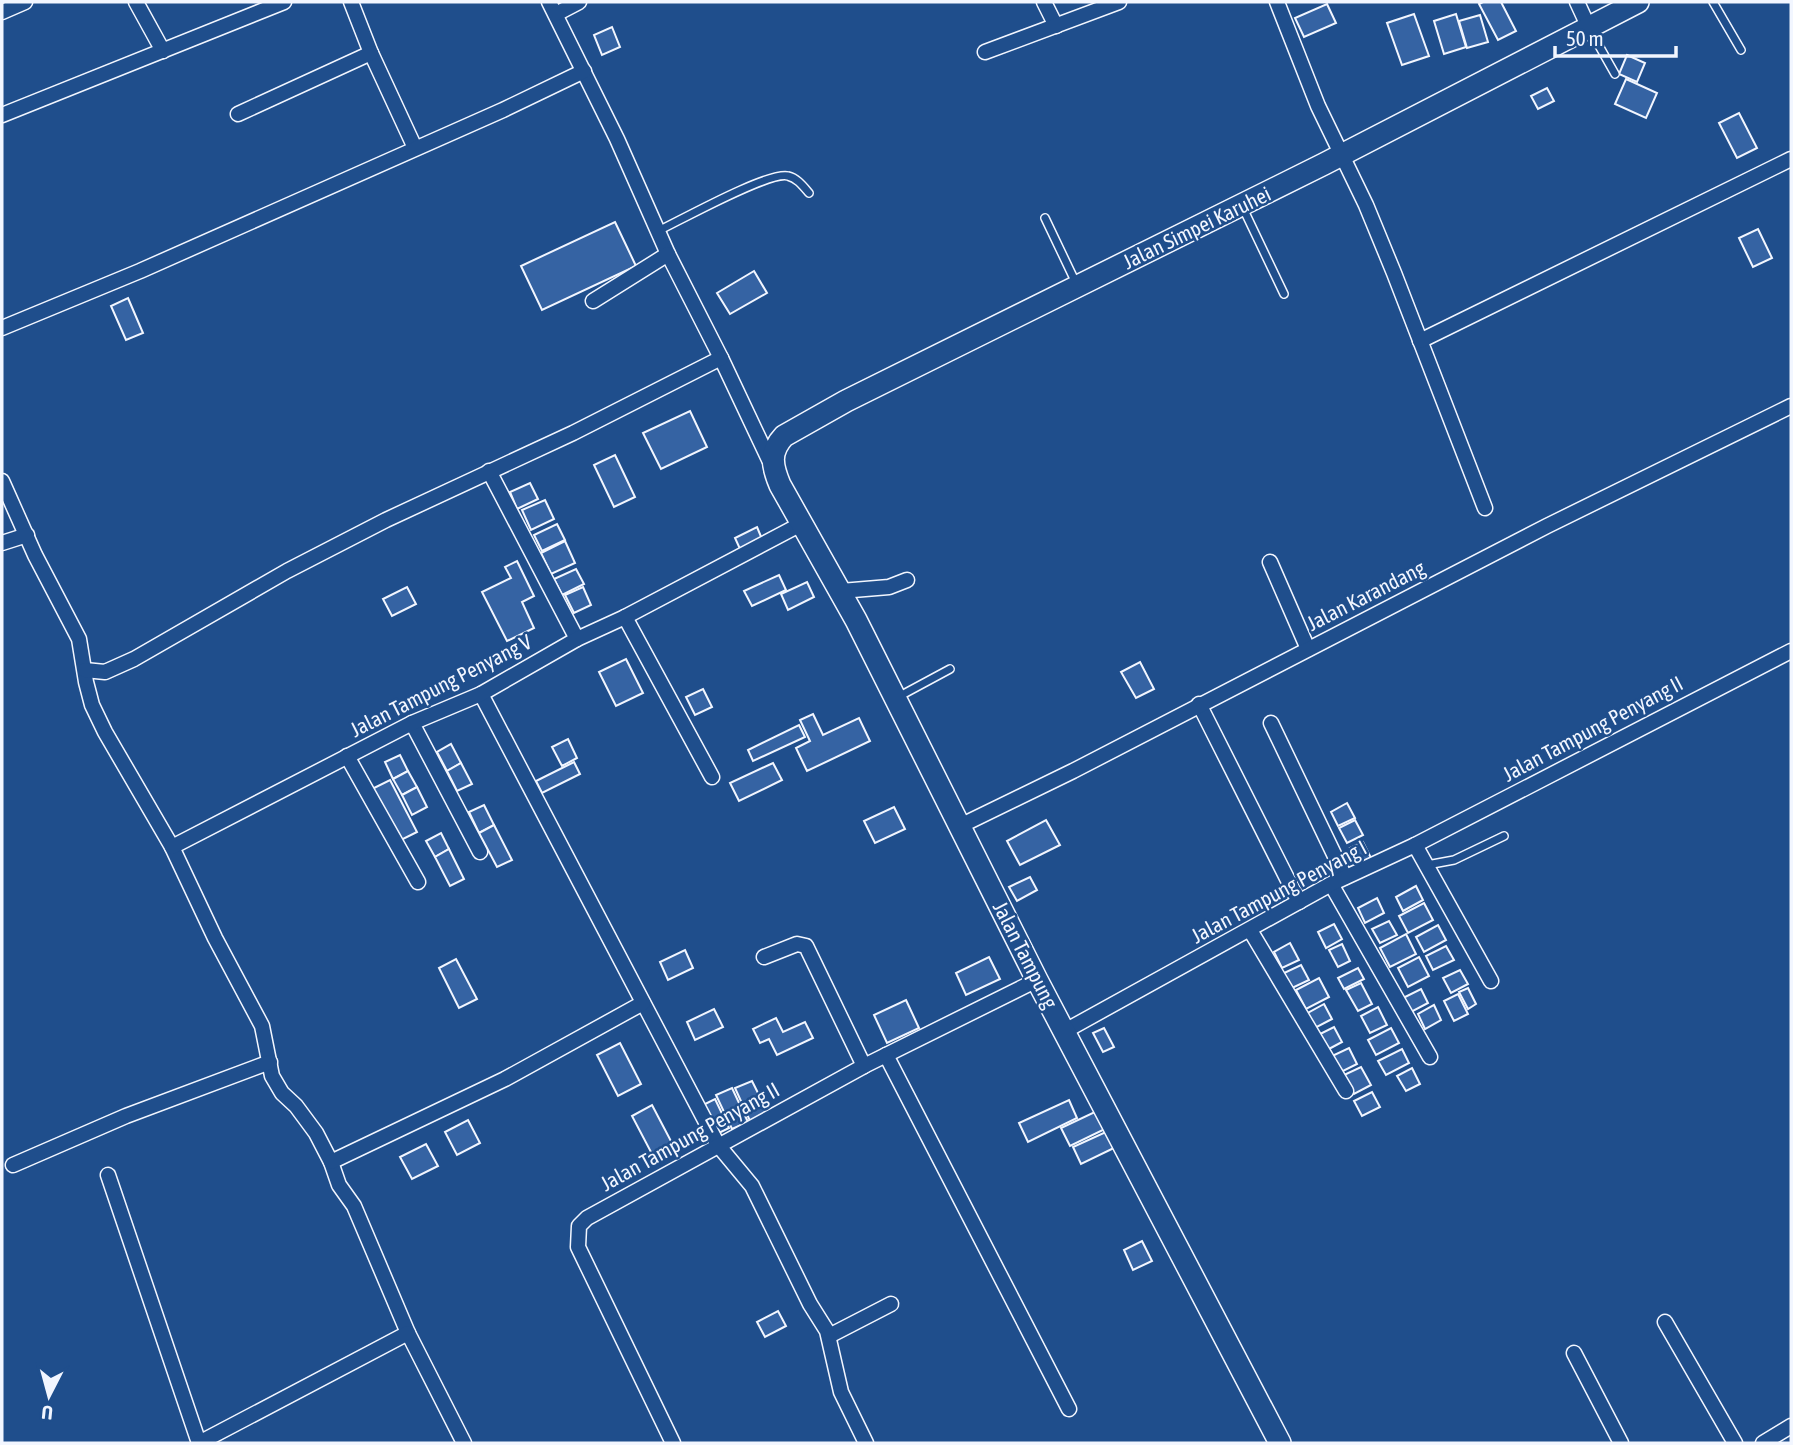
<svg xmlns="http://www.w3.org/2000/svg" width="1793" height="1445" viewBox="0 0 1793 1445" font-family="'Asap Condensed',sans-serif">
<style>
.building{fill:#3563a3;stroke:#f2f6ff;stroke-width:2}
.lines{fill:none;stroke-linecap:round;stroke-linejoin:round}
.service-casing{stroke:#f2f6ff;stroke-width:10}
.minor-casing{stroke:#f2f6ff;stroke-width:17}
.secondary-casing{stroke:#f2f6ff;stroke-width:24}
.service{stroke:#1f4e8c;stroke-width:7}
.minor{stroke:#1f4e8c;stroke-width:14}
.secondary{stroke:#1f4e8c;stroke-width:21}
.labels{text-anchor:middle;stroke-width:5;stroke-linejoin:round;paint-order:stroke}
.street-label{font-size:21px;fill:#f2f6ff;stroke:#1f4e8c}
</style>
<rect width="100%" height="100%" fill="#1f4e8c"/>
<!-- building -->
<g class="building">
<polygon points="1483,2 1501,2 1516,31 1498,40 1479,4"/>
<polygon points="1327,4 1336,23 1304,37 1295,18"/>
<polygon points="1414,14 1429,56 1402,65 1387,23"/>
<polygon points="1456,14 1466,47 1444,54 1434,21"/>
<polygon points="1480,15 1488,42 1467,48 1459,21"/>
<polygon points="612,27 620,47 602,55 594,35"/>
<polygon points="1627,55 1645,63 1637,82 1619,74"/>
<polygon points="1626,79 1657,93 1646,118 1615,104"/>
<polygon points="1547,88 1554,101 1538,109 1531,96"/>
<polygon points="1739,113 1757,148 1737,158 1719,123"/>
<polygon points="615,222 636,266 542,310 521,266"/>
<polygon points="1758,229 1772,258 1753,267 1739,238"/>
<polygon points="754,271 767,293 730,314 717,293"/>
<polygon points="128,298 143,333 126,340 111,306"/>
<polygon points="690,411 707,447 661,469 643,433"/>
<polygon points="615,455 635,497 614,507 594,465"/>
<polygon points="530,483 538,499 517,509 510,492"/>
<polygon points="545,500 554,519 531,530 522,510"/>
<polygon points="557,524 565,540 542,551 534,535"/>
<polygon points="757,527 762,539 740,549 735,538"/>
<polygon points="565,541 575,563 551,574 541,553"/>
<polygon points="517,561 534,596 522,602 534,628 507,641 482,592 511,578 505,567"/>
<polygon points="576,569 584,584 562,595 554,579"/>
<polygon points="779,575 786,590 752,606 744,591"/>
<polygon points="807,582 814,597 788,610 781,594"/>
<polygon points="407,587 416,604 392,616 383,599"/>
<polygon points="583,587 591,605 574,613 565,595"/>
<polygon points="626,659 643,693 616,706 599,672"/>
<polygon points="1140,662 1154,689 1136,698 1121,672"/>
<polygon points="703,689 712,707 695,715 686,697"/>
<polygon points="813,714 823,735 859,718 870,741 807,771 796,748 810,741 800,720"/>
<polygon points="799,725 805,737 753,761 748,750"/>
<polygon points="568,739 577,758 562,766 552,747"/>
<polygon points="451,744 461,763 447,771 437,752"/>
<polygon points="400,755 408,771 393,779 385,762"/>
<polygon points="574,762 580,774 542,793 536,781"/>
<polygon points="461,763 472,784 457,791 447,771"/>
<polygon points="773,763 782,780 739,801 730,783"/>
<polygon points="408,771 417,787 402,795 393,779"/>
<polygon points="390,780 417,832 399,841 372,789"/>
<polygon points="417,787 427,807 412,815 402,795"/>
<polygon points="1347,803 1355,818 1338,826 1331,812"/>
<polygon points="484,805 494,825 479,833 469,812"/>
<polygon points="894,807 905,829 875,843 864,821"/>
<polygon points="1046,820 1060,845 1020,865 1007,841"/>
<polygon points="1355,820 1363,835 1347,843 1339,828"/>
<polygon points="494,825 512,860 497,867 479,833"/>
<polygon points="441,833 449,849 435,857 426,841"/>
<polygon points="1363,842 1371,858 1358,864 1350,848"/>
<polygon points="449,849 464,879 450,886 435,857"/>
<polygon points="1030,877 1037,890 1017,901 1009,887"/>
<polygon points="1416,886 1423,900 1403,911 1396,897"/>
<polygon points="1377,898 1384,913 1365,923 1358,908"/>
<polygon points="1424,903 1433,920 1408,933 1399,916"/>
<polygon points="1389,921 1397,935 1380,943 1372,929"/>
<polygon points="1334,924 1342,939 1326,948 1318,932"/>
<polygon points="1438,925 1446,940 1424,952 1416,937"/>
<polygon points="1406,934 1416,954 1390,967 1380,948"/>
<polygon points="1290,943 1299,960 1282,968 1274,952"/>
<polygon points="1342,944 1350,961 1338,967 1329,950"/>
<polygon points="1446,946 1454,960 1433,970 1426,956"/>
<polygon points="685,950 693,968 668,980 660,962"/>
<polygon points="989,957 1000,979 966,995 956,973"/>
<polygon points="1419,957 1429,976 1408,987 1398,968"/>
<polygon points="456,959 477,999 459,1008 439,968"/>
<polygon points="1301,965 1309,980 1290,989 1282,974"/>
<polygon points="1358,968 1364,979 1344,989 1338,978"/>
<polygon points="1460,970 1468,984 1451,993 1443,978"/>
<polygon points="1319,978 1329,997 1306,1009 1296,990"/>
<polygon points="1361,983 1372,1004 1358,1011 1346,990"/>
<polygon points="1468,988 1476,1004 1468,1009 1459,992"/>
<polygon points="1421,989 1428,1003 1411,1012 1403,998"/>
<polygon points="1458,994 1468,1014 1454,1021 1444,1001"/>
<polygon points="906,1000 919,1028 887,1043 874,1015"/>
<polygon points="1324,1004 1332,1019 1313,1029 1306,1014"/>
<polygon points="1434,1005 1441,1020 1425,1029 1418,1014"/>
<polygon points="1378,1007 1387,1025 1370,1033 1361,1016"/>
<polygon points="714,1009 723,1027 695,1040 687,1022"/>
<polygon points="776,1018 783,1032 805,1022 813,1038 777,1055 769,1039 760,1043 753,1029"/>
<polygon points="1334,1027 1342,1042 1327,1050 1320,1034"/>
<polygon points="1104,1028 1114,1047 1103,1052 1093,1033"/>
<polygon points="1391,1028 1399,1043 1376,1055 1368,1040"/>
<polygon points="620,1043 641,1084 618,1096 597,1055"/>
<polygon points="1349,1048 1357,1064 1339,1073 1330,1057"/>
<polygon points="1402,1049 1409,1063 1386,1075 1378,1061"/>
<polygon points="1361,1067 1371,1085 1354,1094 1344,1075"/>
<polygon points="1412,1068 1420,1084 1406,1091 1397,1076"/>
<polygon points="752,1081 768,1113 750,1121 735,1088"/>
<polygon points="732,1088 748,1122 732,1129 716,1095"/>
<polygon points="1372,1092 1380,1107 1362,1116 1354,1101"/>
<polygon points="715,1099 729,1128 717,1134 703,1105"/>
<polygon points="1069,1100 1077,1118 1028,1142 1019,1123"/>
<polygon points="652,1105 672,1143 652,1154 632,1116"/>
<polygon points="1099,1110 1107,1128 1070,1146 1061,1128"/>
<polygon points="468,1120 480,1143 457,1155 445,1132"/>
<polygon points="1108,1131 1116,1147 1081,1164 1073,1147"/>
<polygon points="426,1144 438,1166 412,1179 400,1157"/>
<polygon points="1142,1241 1152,1261 1133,1270 1124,1250"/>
<polygon points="778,1311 786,1326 765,1337 757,1322"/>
</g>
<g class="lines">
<!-- service casing -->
<g class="service-casing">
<g id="service">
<polyline points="1713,2 1741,50"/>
<polyline points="1589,28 1615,74"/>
<polyline points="1242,206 1284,294"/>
<polyline points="1045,218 1076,283"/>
<path d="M658,231C681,220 769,171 788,176C797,178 803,186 809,193"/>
<polyline points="898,697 950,669"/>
<polyline points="1427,865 1454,860 1504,836"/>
</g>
</g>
<!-- minor casing -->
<g class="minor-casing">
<g id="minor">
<polyline points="136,2 163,51"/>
<polyline points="351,2 371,53 415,148"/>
<polyline points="549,2 617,139 668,254 721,358 772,466"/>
<polyline points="1044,2 1056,26"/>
<polyline points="1277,2 1318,106 1366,205 1394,273 1485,508"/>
<polyline points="1577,2 1589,28"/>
<polyline points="2,12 25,2"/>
<polyline points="556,14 579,2"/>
<polyline points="985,52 1119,2"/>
<polyline points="238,114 371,53"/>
<polyline points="2,115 284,2"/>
<polyline points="593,301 668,254"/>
<polyline points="2,328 140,271 503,110 584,71"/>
<polyline points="1420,341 1791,159"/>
<polyline points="489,471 577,639"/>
<polyline points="2,481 35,555 79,639 86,682 92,705 105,732 172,847 215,938 262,1026 272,1076 282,1093 296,1106 316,1133 331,1162 339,1185 354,1206 408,1333 464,1443"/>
<polyline points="2,543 27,535"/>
<polyline points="1270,562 1308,649"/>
<polyline points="841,591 889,587 907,580"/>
<polyline points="625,617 712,777"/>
<polyline points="85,670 105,672 134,659 287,571 386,520 573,433 721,358"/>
<polyline points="481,694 718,1145 752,1186 810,1304 827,1331 841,1392 866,1443"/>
<polyline points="1199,704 1299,902"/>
<polyline points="412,723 480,852"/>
<polyline points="1271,723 1345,877"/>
<polyline points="347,756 418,882"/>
<polyline points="960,826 1073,771 1547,526 1791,406"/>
<polyline points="1415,845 1791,651"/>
<polyline points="172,847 412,723 481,694 577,639 625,617 803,523"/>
<polyline points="1331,884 1430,1057"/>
<polyline points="1250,930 1346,1091"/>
<polyline points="764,957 797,944 806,946 864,1066"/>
<polyline points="1065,1031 1331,884 1415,845 1491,981"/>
<polyline points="886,1055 1069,1409"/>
<polyline points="331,1162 505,1079 643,1003"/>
<polyline points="13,1165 126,1116 270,1062"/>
<polyline points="108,1175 199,1443"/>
<polyline points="1665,1322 1735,1443"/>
<polyline points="829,1336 891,1304"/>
<polyline points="1574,1353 1621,1443"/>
<polyline points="199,1443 408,1333"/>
<polyline points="673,1443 578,1247 579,1226 587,1218 864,1066 1037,980"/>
<polyline points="1763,1443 1791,1426"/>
</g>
</g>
<!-- secondary casing -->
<g class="secondary-casing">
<path id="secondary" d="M1280,1443L1037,980L856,620L780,485C772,466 769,452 784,436L846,401L1324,164L1638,2"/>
</g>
<!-- service -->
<use href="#service" class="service"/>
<!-- minor -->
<use href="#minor" class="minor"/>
<!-- secondary -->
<use href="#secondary" class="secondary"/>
</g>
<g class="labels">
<!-- street labels -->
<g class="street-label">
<text transform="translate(1197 228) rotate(-26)" y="7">Jalan Simpei Karuhei</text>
<text transform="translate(1366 596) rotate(-27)" y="7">Jalan Karandang</text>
<text transform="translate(441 686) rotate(-27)" y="7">Jalan Tampung Penyang V</text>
<text transform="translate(1593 729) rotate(-28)" y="7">Jalan Tampung Penyang II</text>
<text transform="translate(1279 892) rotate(-28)" y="7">Jalan Tampung Penyang I</text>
<text transform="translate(1025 955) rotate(63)" y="7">Jalan Tampung</text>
<text transform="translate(690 1137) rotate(-29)" y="7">Jalan Tampung Penyang II</text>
</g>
</g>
<!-- border -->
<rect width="1793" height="1445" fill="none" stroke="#f2f6ff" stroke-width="7"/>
<!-- north arrow -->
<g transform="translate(49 1396) rotate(186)" stroke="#1f4e8c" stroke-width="5" paint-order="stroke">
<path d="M0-5L12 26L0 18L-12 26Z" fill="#f2f6ff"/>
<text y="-10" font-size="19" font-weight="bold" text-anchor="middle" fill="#f2f6ff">U</text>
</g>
<!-- scale -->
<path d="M1555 46v10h121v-10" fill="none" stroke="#f2f6ff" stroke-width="3.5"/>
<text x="1566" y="46" font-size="21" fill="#f2f6ff" stroke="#1f4e8c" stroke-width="5" paint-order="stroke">50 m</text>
</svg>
